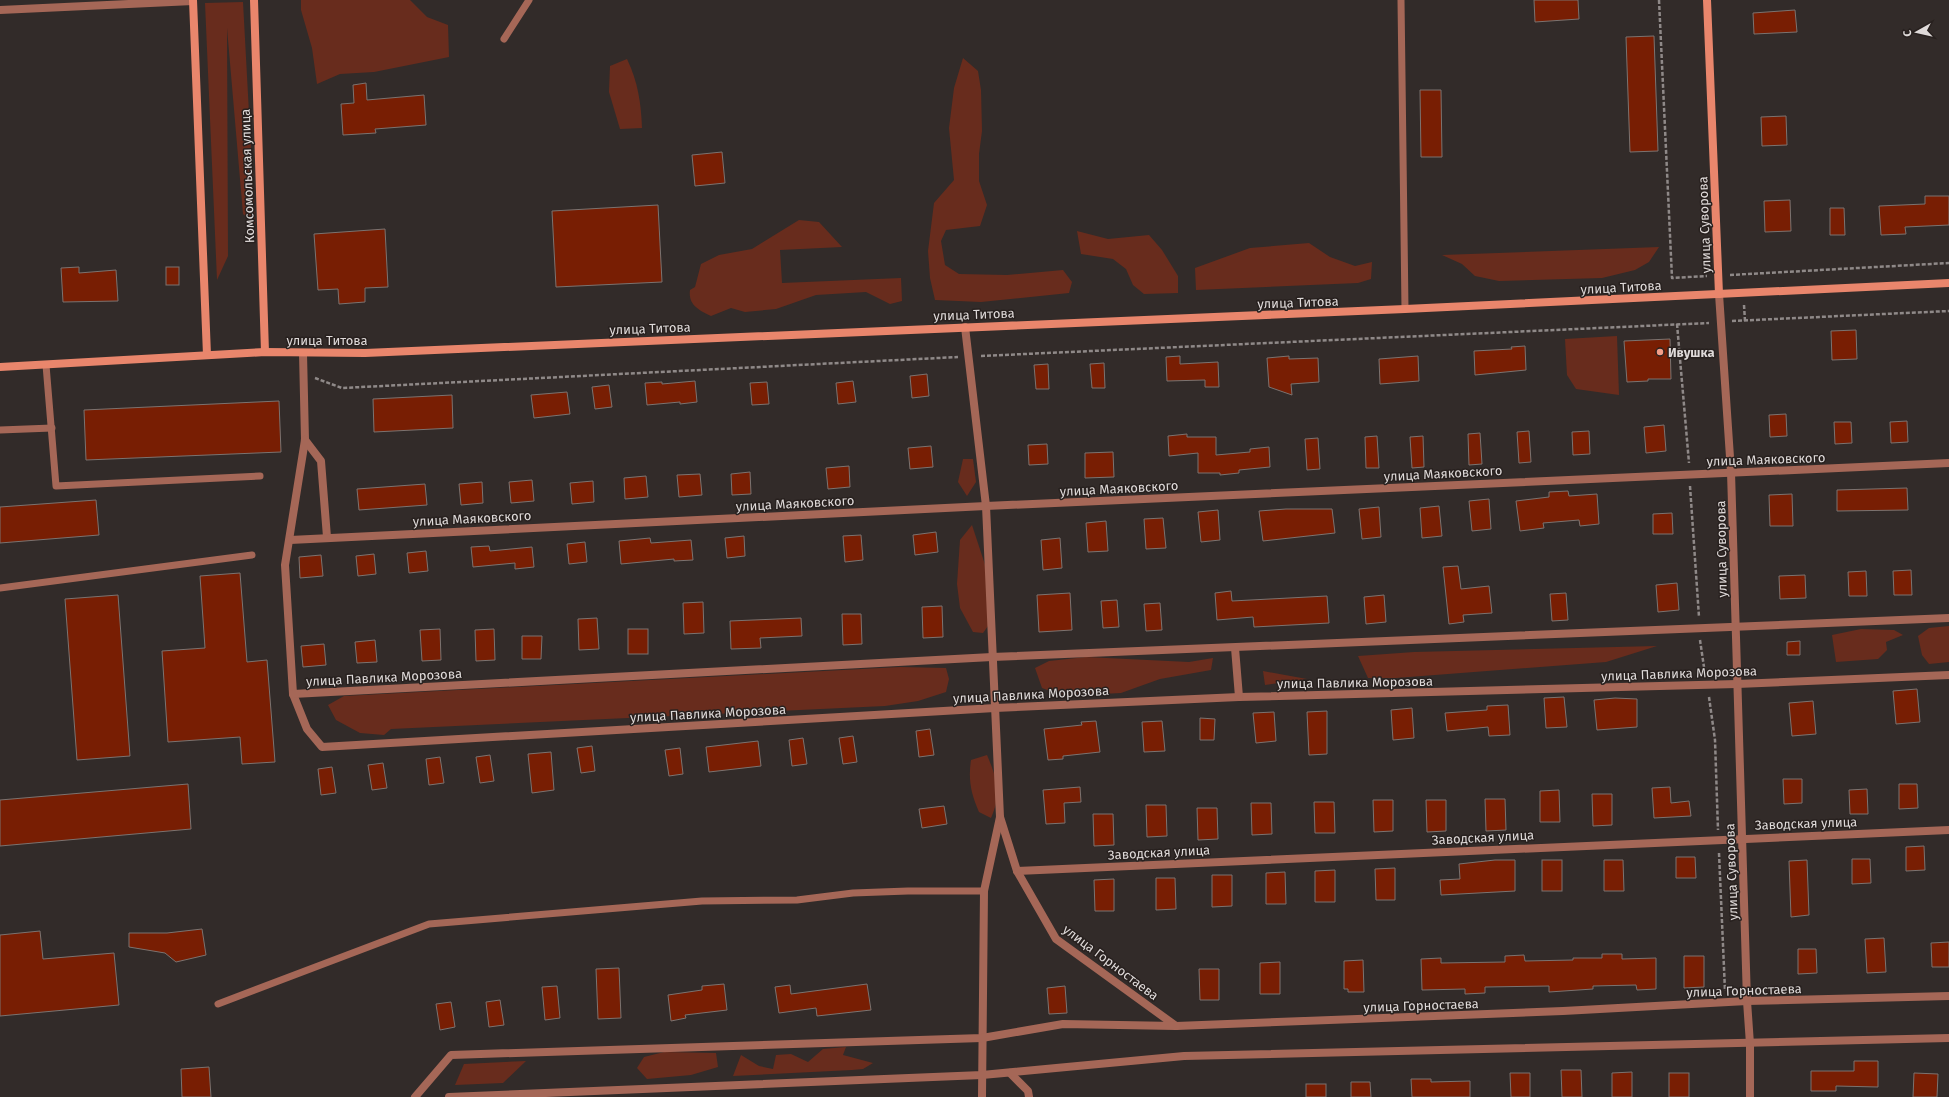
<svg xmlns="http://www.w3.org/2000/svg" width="1949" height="1097" viewBox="0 0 1949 1097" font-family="'Fira Sans',sans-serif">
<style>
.green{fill:#682c1d}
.building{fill:#781e03;stroke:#7b7370}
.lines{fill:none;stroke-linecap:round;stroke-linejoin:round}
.path{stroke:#8f8988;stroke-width:2.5;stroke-dasharray:4 2;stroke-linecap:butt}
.lane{stroke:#a56757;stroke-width:7}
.street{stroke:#a56757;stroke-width:8}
.secondary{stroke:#e9866c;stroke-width:8}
.poi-dot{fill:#f49e88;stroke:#28211f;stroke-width:1.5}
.labels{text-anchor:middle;stroke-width:3;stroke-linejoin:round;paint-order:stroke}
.street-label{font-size:13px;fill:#dfdad9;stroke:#28211f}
.poi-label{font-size:13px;font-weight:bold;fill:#dfdad9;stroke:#28211f;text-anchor:start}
</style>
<rect width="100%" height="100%" fill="#322b29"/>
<!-- green -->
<g class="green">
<polygon points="301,0 410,0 427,17 448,25 449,57 374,72 340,74 317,84 312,48 301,10"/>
<polygon points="243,2 255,224 243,214 227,28 228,256 217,280 205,3"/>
<polygon points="963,58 978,71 981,90 982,131 979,154 979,181 987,205 980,226 946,230 941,241 945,265 959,274 1007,275 1063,270 1072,282 1069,293 981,302 935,300 930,278 928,251 934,203 954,180 949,128 954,88"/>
<path d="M627,59C638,82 641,103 642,128L620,129L609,92L610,66Z"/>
<path d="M799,220L819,222L842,247L780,250L782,283L901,278L902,301L890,304L866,292L816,295L776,309L745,312L731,308L711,316C699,310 688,305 690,290L695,287L701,264L719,255L752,249Z"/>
<polygon points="1077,231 1108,239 1149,235 1162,250 1178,276 1178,293 1144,294 1133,285 1126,269 1113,259 1081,254"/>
<polygon points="1309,243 1330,257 1355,266 1372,262 1371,279 1358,283 1196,290 1195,268 1250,248"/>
<polygon points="1659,247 1649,262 1635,270 1602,278 1499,281 1475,276 1462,264 1442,255"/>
<polygon points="1617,336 1619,395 1576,389 1567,375 1565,339"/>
<polygon points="963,459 973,459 976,482 967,496 958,482"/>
<polygon points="972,525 991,583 993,619 983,633 973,632 960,608 957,584 960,540"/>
<polygon points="1949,626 1949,662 1929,664 1922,655 1918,636 1929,628"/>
<polygon points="1861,629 1894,630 1903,635 1886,642 1887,650 1878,659 1836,662 1832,635"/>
<polygon points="1657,646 1606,662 1396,678 1368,678 1358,656 1414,652"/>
<polygon points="1086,657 1189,662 1213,658 1211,670 1160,679 1121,693 1063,696 1042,688 1035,668 1049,661"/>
<polygon points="900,667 946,668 949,679 946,692 918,701 885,706 391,729 384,735 360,733 336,720 328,705 344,696"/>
<polygon points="1263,671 1307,679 1265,685"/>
<path d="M987,755C997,779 1002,793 991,818L979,812C971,794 968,780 971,760Z"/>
<polygon points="846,1047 843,1055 873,1063 863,1069 852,1070 733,1076 741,1055 759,1066 773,1069 776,1055 791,1054 808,1062 823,1049"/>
<polygon points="664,1052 716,1053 718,1067 691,1075 647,1079 637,1068 644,1057"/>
<polygon points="526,1061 503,1083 455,1085 464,1064"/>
</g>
<!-- building -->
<g class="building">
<polygon points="1534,0 1578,0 1579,19 1535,22"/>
<polygon points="1795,10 1797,32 1754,34 1753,13"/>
<polygon points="1654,36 1658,151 1630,152 1626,37"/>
<polygon points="366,83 367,100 424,95 426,125 375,129 376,133 343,135 341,104 354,103 353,85"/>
<polygon points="1420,90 1441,90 1442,157 1421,157"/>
<polygon points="1786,116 1787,145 1762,146 1761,117"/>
<polygon points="722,152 725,183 695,186 692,155"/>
<polygon points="1925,196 1949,196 1949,225 1905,227 1906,234 1881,235 1879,206 1925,204"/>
<polygon points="1790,200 1791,231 1765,232 1764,201"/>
<polygon points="658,205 662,282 556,287 552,211"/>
<polygon points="1830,208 1844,208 1845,235 1830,235"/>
<polygon points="385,229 388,287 365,288 365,302 339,304 338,289 318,290 314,234"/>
<polygon points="79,267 79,273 116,270 118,301 63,302 61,268"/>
<rect x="166" y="267" width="13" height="18"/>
<polygon points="1856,330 1857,359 1832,360 1831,331"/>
<polygon points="1670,339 1671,379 1648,379 1648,381 1627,382 1624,341"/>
<polygon points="1525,346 1526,370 1475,375 1474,351 1512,349 1511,347"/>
<polygon points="1180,356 1180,364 1218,362 1219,387 1205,387 1205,380 1167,381 1166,357"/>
<polygon points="1289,356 1289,359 1318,358 1319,382 1291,384 1292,395 1269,387 1267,358"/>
<polygon points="1418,356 1419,381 1380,384 1379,359"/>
<polygon points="1104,363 1105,388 1092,388 1090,364"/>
<polygon points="1048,364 1049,389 1036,389 1034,365"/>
<polygon points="927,374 929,396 912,398 910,376"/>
<polygon points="695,381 697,402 680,404 680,402 647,405 645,383 662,382 662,384"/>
<polygon points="853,381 856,402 838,404 836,383"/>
<polygon points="767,382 769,404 752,405 750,383"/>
<polygon points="609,385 612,407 595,409 592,387"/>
<polygon points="567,392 570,414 534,418 531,395"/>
<polygon points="452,395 453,428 374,432 373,399"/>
<polygon points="279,401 281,452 86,460 84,410"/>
<polygon points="1786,414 1787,436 1770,437 1769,415"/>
<polygon points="1907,421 1908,442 1891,443 1890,422"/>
<polygon points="1834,422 1851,422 1852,443 1835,444"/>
<polygon points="1664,425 1666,451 1646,453 1644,427"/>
<polygon points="1529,431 1531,462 1519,463 1517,432"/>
<polygon points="1589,431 1590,454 1573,455 1572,432"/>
<polygon points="1480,433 1482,464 1469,465 1468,434"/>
<polygon points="1187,434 1187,437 1216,437 1216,455 1250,452 1250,449 1269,447 1270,467 1239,470 1239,473 1220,475 1220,473 1198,473 1198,453 1169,456 1168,436"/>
<polygon points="1377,436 1379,468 1366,468 1365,437"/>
<polygon points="1423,436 1424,467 1412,468 1410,437"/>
<polygon points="1318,438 1320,469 1307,470 1305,439"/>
<polygon points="1047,444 1048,464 1029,465 1028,445"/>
<polygon points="931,446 933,467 910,469 908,448"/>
<polygon points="1113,452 1114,477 1085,478 1085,453"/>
<polygon points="849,466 850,487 828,489 826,468"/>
<polygon points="750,472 751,494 732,495 731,474"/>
<polygon points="700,474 702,495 679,497 677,475"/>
<polygon points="646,476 648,497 625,499 624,478"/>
<polygon points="532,480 534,501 511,503 509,482"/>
<polygon points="593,481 594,502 572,504 570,483"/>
<polygon points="482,482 483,503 461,505 459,484"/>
<polygon points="425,484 427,505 359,510 357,489"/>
<polygon points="1907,488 1908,510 1837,511 1837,490"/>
<polygon points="1568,491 1569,496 1597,494 1599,524 1580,526 1579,520 1543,523 1544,528 1520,531 1516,501 1549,497 1549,492"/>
<polygon points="1792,494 1793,526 1770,526 1769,495"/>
<polygon points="1489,499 1491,529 1472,531 1469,501"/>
<polygon points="96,500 99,535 0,543 0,507"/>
<polygon points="1439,506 1442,536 1422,538 1420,508"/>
<polygon points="1379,507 1381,537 1362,539 1359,509"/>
<polygon points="1286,509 1332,509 1335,533 1263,541 1259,511"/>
<polygon points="1218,510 1220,540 1201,542 1198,512"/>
<polygon points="1672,513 1673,534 1653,534 1653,514"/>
<polygon points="1163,518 1166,548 1146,549 1144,519"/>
<polygon points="1106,521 1108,551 1088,552 1086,523"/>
<polygon points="936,532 938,552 915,555 913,535"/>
<polygon points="861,535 863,560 845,562 843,536"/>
<polygon points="744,536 745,556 727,558 725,538"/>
<polygon points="650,538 651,543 691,540 693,560 674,561 674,559 621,564 619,541"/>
<polygon points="1060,538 1062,568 1043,570 1041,540"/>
<polygon points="585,542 587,562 569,564 567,544"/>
<polygon points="489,546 490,551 532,547 534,567 515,569 515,563 473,567 471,547"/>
<polygon points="426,551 428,571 409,573 407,553"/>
<polygon points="374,554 376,574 358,576 356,556"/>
<polygon points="321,555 323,576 300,578 299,557"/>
<polygon points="1458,566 1461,589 1489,586 1492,613 1463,615 1464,622 1449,624 1443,567"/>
<polygon points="1911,570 1912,595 1894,595 1893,571"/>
<polygon points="1866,571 1867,596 1849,596 1848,572"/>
<polygon points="240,573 247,662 267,660 275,762 242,764 240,737 168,742 162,651 205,648 200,576"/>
<polygon points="1805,575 1806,598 1780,599 1779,576"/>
<polygon points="1677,583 1679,610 1658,612 1656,585"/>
<polygon points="1231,591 1232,601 1327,596 1329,623 1254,627 1253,617 1217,620 1215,593"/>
<polygon points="1070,593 1072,630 1039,632 1037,595"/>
<polygon points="1566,593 1568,620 1552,621 1550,594"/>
<polygon points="118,595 130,756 77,760 65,599"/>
<polygon points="1384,595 1386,622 1366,624 1364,597"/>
<polygon points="1117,600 1119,627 1103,628 1101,601"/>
<polygon points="703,602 704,633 684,634 683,603"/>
<polygon points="1160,603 1162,630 1146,631 1144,604"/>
<polygon points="942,606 943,637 923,638 922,607"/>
<polygon points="842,614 861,614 862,644 843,645"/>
<polygon points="597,618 599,649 579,650 578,619"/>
<polygon points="801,618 802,636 760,638 761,648 731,649 730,621"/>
<polygon points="440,629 441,660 422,661 420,630"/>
<polygon points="494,629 495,660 476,661 475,630"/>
<rect x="628" y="629" width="20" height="25"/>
<polygon points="522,636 542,636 541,659 522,659"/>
<polygon points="375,640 377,662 357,663 355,642"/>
<polygon points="1800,641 1800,655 1787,655 1787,642"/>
<polygon points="324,644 326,665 303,667 301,646"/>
<polygon points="1917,689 1920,722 1896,724 1893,691"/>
<polygon points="1564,697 1567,727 1546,728 1544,698"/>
<polygon points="1615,698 1637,699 1637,727 1597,730 1594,700"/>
<polygon points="1813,701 1816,734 1792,736 1789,703"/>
<polygon points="1508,705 1510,735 1489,736 1488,727 1447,731 1445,713 1487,710 1487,706"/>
<polygon points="1412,708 1414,738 1393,740 1391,710"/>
<polygon points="1327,711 1327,754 1309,755 1307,712"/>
<polygon points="1274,712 1276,741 1256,743 1253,713"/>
<polygon points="1200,718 1215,719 1214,740 1200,740"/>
<polygon points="1096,721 1100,752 1063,756 1063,759 1048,760 1044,729 1082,725 1081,722"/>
<polygon points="1162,721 1165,751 1144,752 1142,722"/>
<polygon points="930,729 934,755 919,757 916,731"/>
<polygon points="853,736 857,762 843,764 839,738"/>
<polygon points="803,738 807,764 792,766 789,740"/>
<polygon points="758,741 761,766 709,772 706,747"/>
<polygon points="592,746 595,771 581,773 577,748"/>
<polygon points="680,748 683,774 669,776 665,750"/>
<polygon points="551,752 554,790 532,793 528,754"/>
<polygon points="490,755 494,781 480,783 476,757"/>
<polygon points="440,757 444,783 429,785 426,759"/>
<polygon points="383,763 387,788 372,790 368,765"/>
<polygon points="332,767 336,793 321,795 318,769"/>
<polygon points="1783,779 1802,779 1802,803 1784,804"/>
<polygon points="188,784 191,829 0,846 0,800"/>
<polygon points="1899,784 1917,784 1918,808 1899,809"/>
<polygon points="1080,787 1081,802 1064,803 1065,823 1046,824 1043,790"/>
<polygon points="1670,787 1671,803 1689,801 1691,816 1654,818 1652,788"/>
<polygon points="1867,789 1868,814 1850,814 1849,790"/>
<polygon points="1559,790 1560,822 1540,822 1540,791"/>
<polygon points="1592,794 1612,794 1612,825 1593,826"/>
<polygon points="1485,799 1505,799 1506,830 1486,831"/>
<polygon points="1373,800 1393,800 1393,831 1374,832"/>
<polygon points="1426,800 1446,800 1446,831 1427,832"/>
<polygon points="1314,802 1334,802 1335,833 1315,833"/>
<polygon points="1251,803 1271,803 1272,834 1252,835"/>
<polygon points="1146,805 1166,805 1167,836 1147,837"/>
<polygon points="944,806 947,824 922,828 919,809"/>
<polygon points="1197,808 1217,808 1218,839 1198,840"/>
<polygon points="1093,814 1113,814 1114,845 1094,846"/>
<polygon points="1924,846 1925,870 1906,871 1906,847"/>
<polygon points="1676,857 1695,857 1696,878 1676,878"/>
<polygon points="1852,859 1870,859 1871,883 1852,884"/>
<polygon points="1495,860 1515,860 1515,891 1441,895 1440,880 1460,879 1459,864"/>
<rect x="1542" y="860" width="20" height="31"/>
<polygon points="1604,860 1623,860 1624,891 1604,891"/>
<polygon points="1807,860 1809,915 1791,917 1789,861"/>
<polygon points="1395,868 1395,900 1376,900 1375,869"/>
<polygon points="1335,870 1335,902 1315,902 1315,871"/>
<polygon points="1285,872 1286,904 1266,904 1266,873"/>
<polygon points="1212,875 1232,875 1232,906 1212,907"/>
<polygon points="1156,878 1175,878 1176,909 1156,910"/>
<polygon points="1114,879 1114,911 1095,911 1094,880"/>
<polygon points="202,929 206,955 176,962 165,953 129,947 129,933 167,933"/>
<polygon points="40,931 43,959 114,953 119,1005 0,1016 0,935"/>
<polygon points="1884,938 1886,972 1867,973 1865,939"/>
<polygon points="1949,942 1949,967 1932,967 1931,943"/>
<polygon points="1798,949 1816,949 1817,973 1798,974"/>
<polygon points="1602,954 1622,954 1622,959 1656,958 1656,989 1637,990 1636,985 1593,986 1593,989 1549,992 1549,986 1485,987 1485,993 1465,994 1465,989 1422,990 1421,959 1441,958 1441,963 1505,962 1505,956 1524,955 1525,961 1573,960 1573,958 1602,958"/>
<polygon points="1684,956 1704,956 1704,987 1684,988"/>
<polygon points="1363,960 1364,992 1348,992 1348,989 1344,989 1344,961"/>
<polygon points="1280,962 1280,994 1260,994 1260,963"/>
<polygon points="619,968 621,1018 598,1019 596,969"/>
<polygon points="1199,969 1219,969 1219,1000 1200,1000"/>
<polygon points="724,984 727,1010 685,1015 686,1018 671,1021 668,995 702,990 702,986"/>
<polygon points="867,984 871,1010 817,1016 816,1008 779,1013 775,987 790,985 791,994"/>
<polygon points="557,986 560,1018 545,1020 542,987"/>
<polygon points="1065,986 1067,1013 1049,1014 1047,988"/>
<polygon points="500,1000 504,1025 489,1027 486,1002"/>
<polygon points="451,1002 455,1027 440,1030 436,1004"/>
<polygon points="1854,1061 1878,1061 1878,1087 1836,1086 1836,1091 1811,1091 1811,1071 1854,1071"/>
<polygon points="209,1067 211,1097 182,1097 181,1069"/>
<polygon points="1561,1070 1581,1070 1582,1097 1562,1097"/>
<polygon points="1632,1072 1632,1097 1612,1097 1612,1073"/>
<polygon points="1510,1073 1530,1073 1530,1097 1511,1097"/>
<rect x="1669" y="1073" width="20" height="24"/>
<polygon points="1914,1073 1938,1074 1937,1097 1913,1097"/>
<polygon points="1411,1079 1431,1079 1431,1082 1470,1081 1470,1097 1412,1097"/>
<polygon points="1351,1082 1370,1082 1371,1097 1351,1097"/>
<rect x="1306" y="1084" width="20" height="13"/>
</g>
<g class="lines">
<!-- path -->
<g class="path">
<polyline points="1659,0 1672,278 1707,276"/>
<polyline points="1730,275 1949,263"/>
<polyline points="1744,305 1745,321"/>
<polyline points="1732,321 1949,311"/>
<polyline points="1677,324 1689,463"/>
<polyline points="981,356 1709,323"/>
<polyline points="315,378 342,388 958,357"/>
<polyline points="1690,486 1699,617"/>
<polyline points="1700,640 1705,674"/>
<polyline points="1709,697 1715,740 1718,830"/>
<polyline points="1719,853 1725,991"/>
</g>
<!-- lane -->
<g class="lane">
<polyline points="1401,0 1405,309"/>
<polyline points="504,39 529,0"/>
<polyline points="46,365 56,486 260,476"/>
<polyline points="0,430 52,428"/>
<polyline points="0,588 252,555"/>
<polyline points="218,1004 429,924 702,901 797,900 853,893 908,891 984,891"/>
</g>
<!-- street -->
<g class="street">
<polyline points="0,10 193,1"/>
<polyline points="1719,294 1731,472 1747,1001 1750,1044 1750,1097"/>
<polyline points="965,327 986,506 1000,817 984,891 982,1097"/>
<polyline points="303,353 305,440 285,565 293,694 307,729 322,747 995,708 1239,697 1737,684 1949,675"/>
<polyline points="305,440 321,461 327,537"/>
<polyline points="290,540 986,506 1949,463"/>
<polyline points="1235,648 1239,697"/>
<polyline points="293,694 992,657 1949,618"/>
<polyline points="1000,817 1017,871 1056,939 1176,1026 1563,1011 1747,1001 1949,996"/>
<polyline points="1017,871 1949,830"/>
<polyline points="1010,1073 1028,1091 1029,1097"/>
<polyline points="415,1097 451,1055 982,1038 1063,1024 1176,1026"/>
<polyline points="449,1097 982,1075 1184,1056 1949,1038"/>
</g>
<!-- secondary -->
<g class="secondary">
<polyline points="193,0 207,355"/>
<polyline points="254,0 265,352"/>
<polyline points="1707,0 1719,294"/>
<polyline points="0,367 265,352 365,353 1405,309 1949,283"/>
</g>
</g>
<!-- markers -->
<circle class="poi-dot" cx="1660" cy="352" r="4"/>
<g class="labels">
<!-- street labels -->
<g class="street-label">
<text transform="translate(247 176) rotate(-92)" y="5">Комсомольская улица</text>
<text transform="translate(1704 225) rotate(-92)" y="5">улица Суворова</text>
<text transform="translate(1621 287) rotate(-3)" y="5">улица Титова</text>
<text transform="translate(1298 302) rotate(-2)" y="5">улица Титова</text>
<text transform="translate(974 314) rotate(-2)" y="5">улица Титова</text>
<text transform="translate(650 328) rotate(-2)" y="5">улица Титова</text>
<text x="327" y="345">улица Титова</text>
<text transform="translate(1766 459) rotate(-2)" y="5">улица Маяковского</text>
<text transform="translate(1443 473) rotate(-3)" y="5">улица Маяковского</text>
<text transform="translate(1119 488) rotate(-3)" y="5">улица Маяковского</text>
<text transform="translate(795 503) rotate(-3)" y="5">улица Маяковского</text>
<text transform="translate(472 518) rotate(-3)" y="5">улица Маяковского</text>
<text transform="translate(1721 549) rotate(-91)" y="5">улица Суворова</text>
<text transform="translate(1679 673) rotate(-2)" y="5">улица Павлика Морозова</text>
<text transform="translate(384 677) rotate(-3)" y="5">улица Павлика Морозова</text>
<text transform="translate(1355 682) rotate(-1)" y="5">улица Павлика Морозова</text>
<text transform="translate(1031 694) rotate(-3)" y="5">улица Павлика Морозова</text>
<text transform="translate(708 713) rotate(-3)" y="5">улица Павлика Морозова</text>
<text transform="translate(1806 823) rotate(-2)" y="5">Заводская улица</text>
<text transform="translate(1483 837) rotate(-3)" y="5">Заводская улица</text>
<text transform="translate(1159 852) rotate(-3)" y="5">Заводская улица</text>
<text transform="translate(1731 872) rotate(-92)" y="5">улица Суворова</text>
<text transform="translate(1111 962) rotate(37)" y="5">улица Горностаева</text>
<text transform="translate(1744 990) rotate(-2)" y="5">улица Горностаева</text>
<text transform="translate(1421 1005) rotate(-2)" y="5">улица Горностаева</text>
</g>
<!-- poi labels -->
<g class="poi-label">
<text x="1668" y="357">Ивушка</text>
</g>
</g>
<!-- north arrow -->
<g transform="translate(1917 32) rotate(262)" stroke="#28211f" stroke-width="3" paint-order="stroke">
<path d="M0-3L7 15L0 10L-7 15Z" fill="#dfdad9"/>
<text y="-6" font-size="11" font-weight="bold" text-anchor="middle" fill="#dfdad9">С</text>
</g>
</svg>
